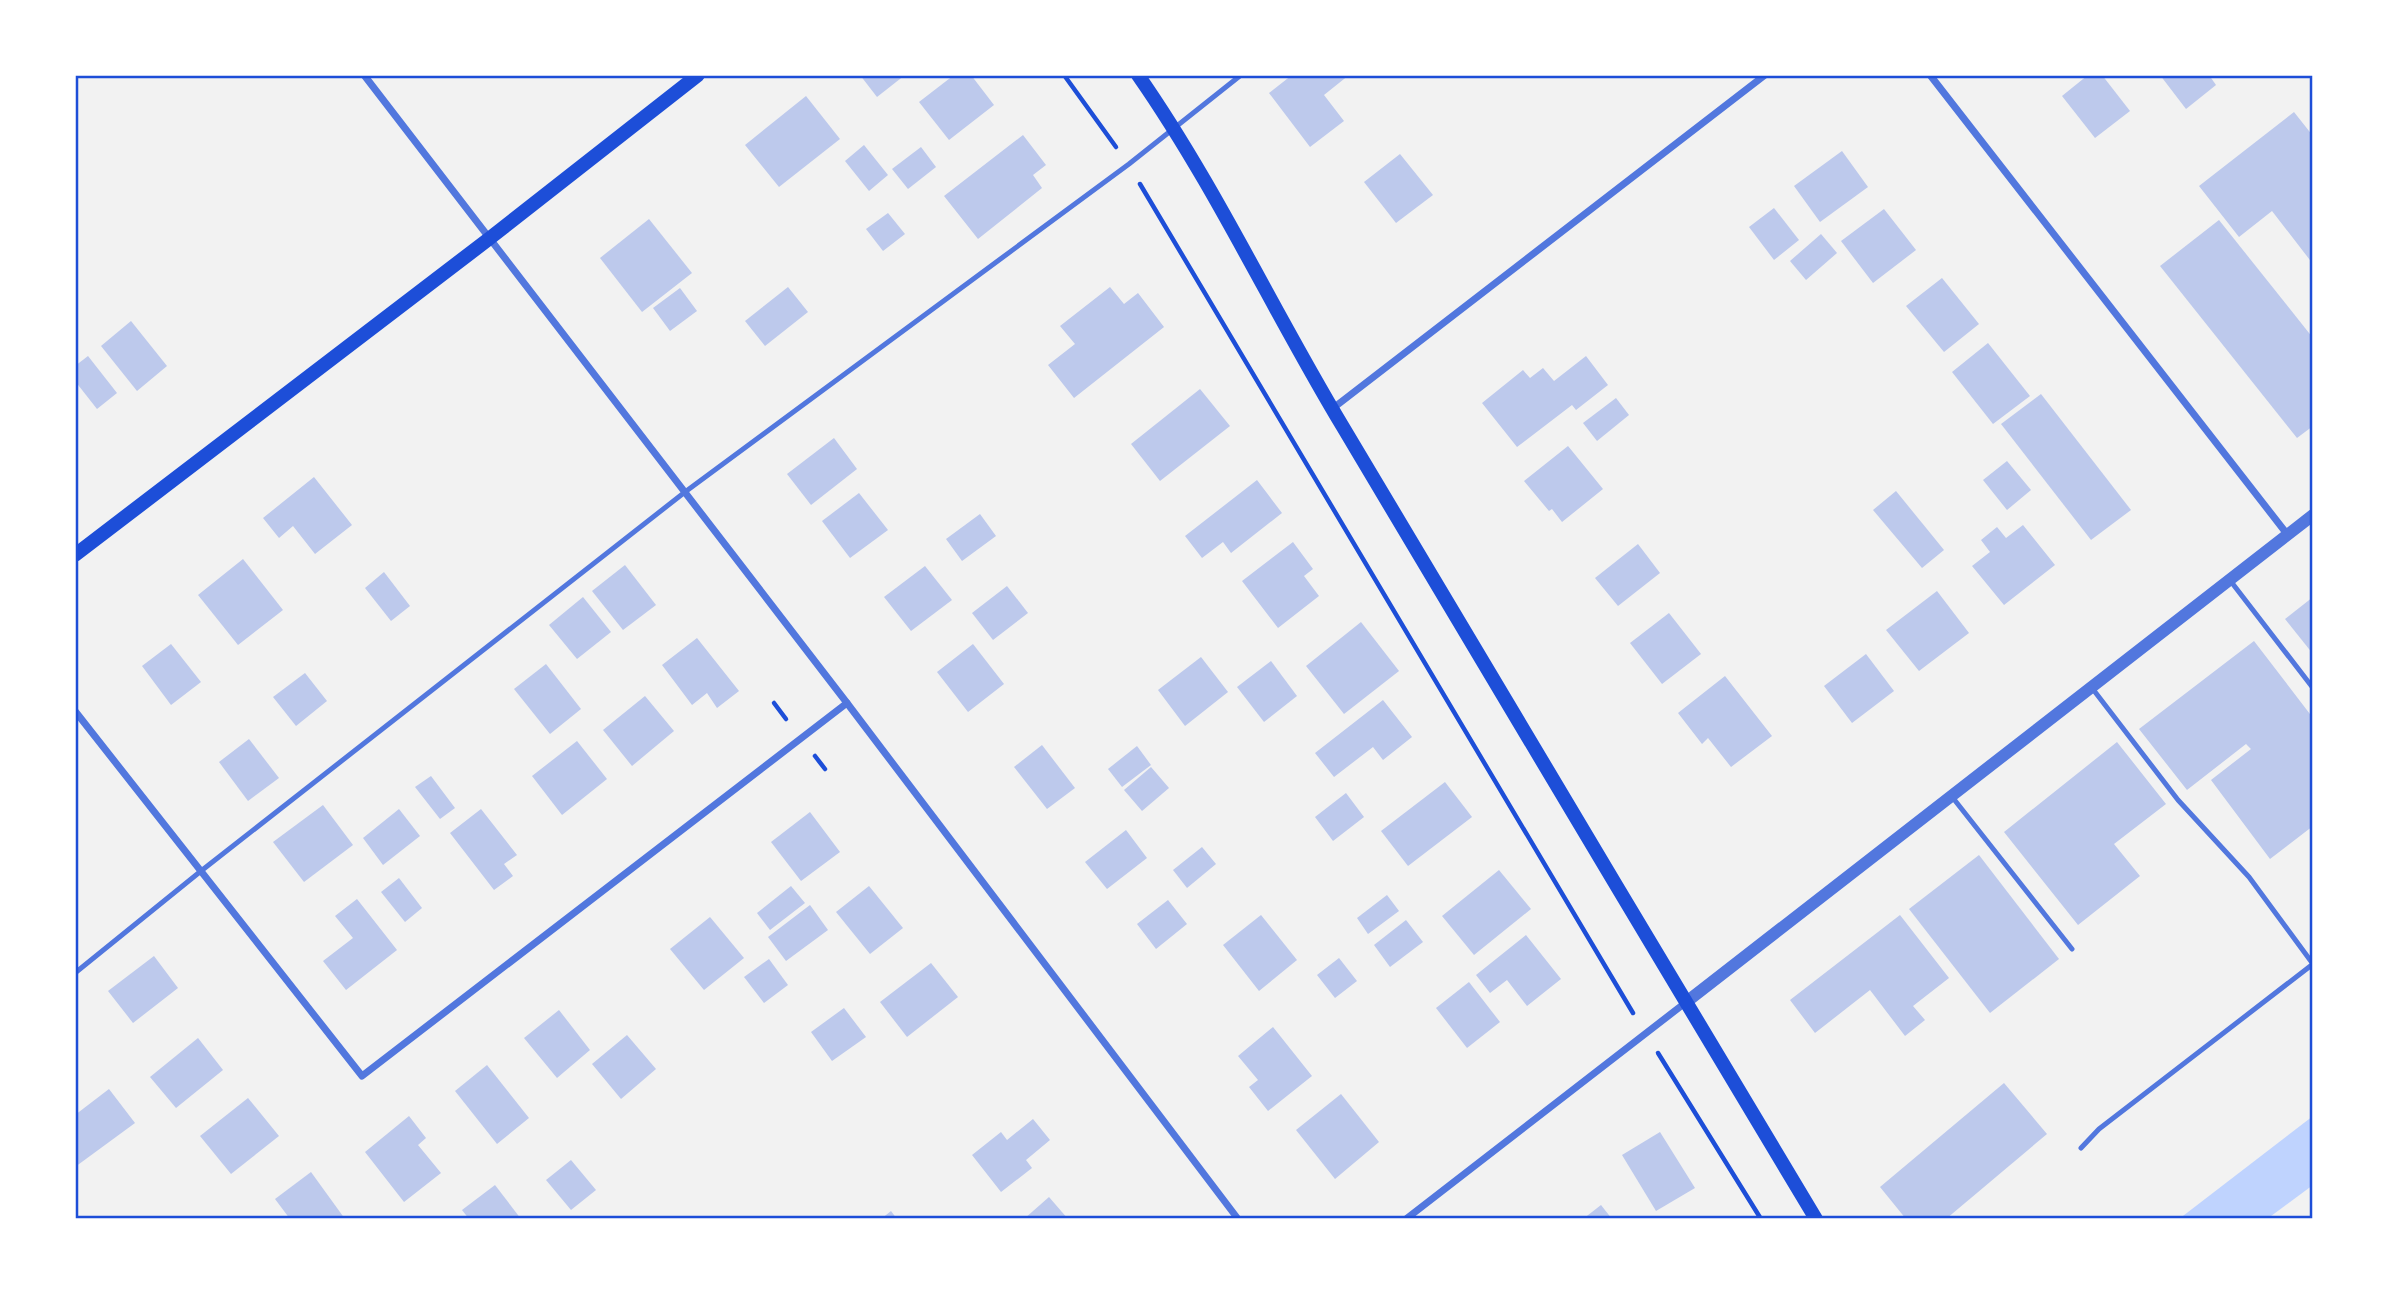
<svg xmlns="http://www.w3.org/2000/svg" width="2388" height="1294" viewBox="0 0 2388 1294" font-family="Helvetica,sans-serif">
<style>
.water{fill:#bfd3fe}
.building{fill:#bdc9ec}
.lines{fill:none;stroke-linecap:round;stroke-linejoin:round}
.path{stroke:#1d4ed8;stroke-width:4.5}
.service{stroke:#5277de;stroke-width:5}
.minor{stroke:#5277de;stroke-width:7}
.tertiary{stroke:#5277de;stroke-width:12}
.secondary{stroke:#1d4ed8;stroke-width:14}
.neatline{fill:none;stroke:#1d4ed8;stroke-width:2.5}
</style>
<rect width="100%" height="100%" fill="#f2f2f2"/>
<!-- water -->
<polygon class="water" points="2313,1116 2313,1185 2267,1219 2179,1219"/>
<!-- building -->
<g class="building">
<polygon points="860,75 905,75 877,97"/>
<polygon points="954,75 971,75 994,105 949,140 919,102"/>
<polygon points="1292,75 1349,75 1324,95 1344,121 1310,147 1269,93"/>
<polygon points="2088,75 2102,75 2130,111 2095,138 2062,96"/>
<polygon points="2160,75 2209,75 2216,85 2186,109"/>
<polygon points="806,96 840,139 779,187 745,145"/>
<polygon points="2294,112 2313,136 2313,264 2272,211 2239,237 2199,186"/>
<polygon points="1023,135 1046,165 1033,175 1042,188 978,239 944,196"/>
<polygon points="864,145 888,175 869,191 845,161"/>
<polygon points="921,147 936,167 908,189 892,169"/>
<polygon points="1842,151 1868,187 1820,222 1794,186"/>
<polygon points="1400,154 1433,195 1396,223 1364,182"/>
<polygon points="1774,208 1799,240 1774,260 1749,227"/>
<polygon points="1884,209 1916,250 1873,283 1841,241"/>
<polygon points="888,213 905,234 883,251 866,229"/>
<polygon points="649,219 692,273 642,312 600,258"/>
<polygon points="2219,220 2313,338 2313,426 2297,438 2160,266"/>
<polygon points="1821,234 1837,253 1806,280 1790,261"/>
<polygon points="1942,278 1979,324 1944,352 1906,306"/>
<polygon points="788,287 808,312 765,346 745,321"/>
<polygon points="1110,287 1124,304 1138,293 1164,327 1074,398 1048,365 1075,344 1060,326"/>
<polygon points="680,288 697,311 670,331 653,308"/>
<polygon points="131,321 167,366 137,391 101,346"/>
<polygon points="1988,343 2030,396 1993,424 1952,372"/>
<polygon points="88,356 117,393 97,409 75,381 75,366"/>
<polygon points="1586,356 1608,385 1576,410 1572,405 1517,447 1482,403 1523,370 1530,378 1543,368 1554,381"/>
<polygon points="1200,389 1230,426 1160,481 1131,444"/>
<polygon points="2041,394 2131,510 2091,540 2001,424"/>
<polygon points="1616,398 1629,415 1597,441 1583,423"/>
<polygon points="834,438 857,469 811,505 787,474"/>
<polygon points="1568,446 1603,489 1562,522 1552,509 1549,511 1524,481"/>
<polygon points="2007,461 2031,490 2007,510 1983,480"/>
<polygon points="314,477 352,525 315,554 293,526 279,538 263,518"/>
<polygon points="1257,480 1282,513 1231,553 1223,542 1202,558 1185,536"/>
<polygon points="1896,491 1944,550 1922,568 1873,510"/>
<polygon points="859,493 888,530 850,558 822,521"/>
<polygon points="980,514 996,536 962,561 946,539"/>
<polygon points="2023,525 2055,565 2004,605 1972,566 1990,552 1981,540 1997,527 2006,538"/>
<polygon points="1293,542 1313,569 1304,576 1319,596 1278,628 1242,581"/>
<polygon points="1638,544 1660,573 1618,606 1595,578"/>
<polygon points="243,559 283,610 238,645 198,595"/>
<polygon points="625,565 656,605 623,630 592,591"/>
<polygon points="925,566 952,600 911,631 884,597"/>
<polygon points="384,572 410,606 391,621 365,588"/>
<polygon points="1007,586 1028,613 993,640 972,613"/>
<polygon points="1937,591 1969,633 1919,671 1886,630"/>
<polygon points="583,597 611,632 577,659 549,625"/>
<polygon points="2313,597 2313,654 2285,619"/>
<polygon points="1669,613 1701,654 1662,684 1630,643"/>
<polygon points="1361,622 1399,671 1344,714 1306,666"/>
<polygon points="697,638 739,691 717,708 707,693 692,705 662,665"/>
<polygon points="2254,641 2313,718 2313,826 2270,859 2211,780 2251,749 2246,744 2187,790 2139,729"/>
<polygon points="171,644 201,682 171,705 142,666"/>
<polygon points="973,644 1004,684 968,712 937,672"/>
<polygon points="1866,654 1894,691 1852,723 1824,686"/>
<polygon points="1201,657 1228,692 1185,726 1158,690"/>
<polygon points="1271,661 1297,696 1264,722 1237,687"/>
<polygon points="546,664 581,709 550,734 514,689"/>
<polygon points="305,673 327,701 296,726 273,697"/>
<polygon points="1725,676 1772,736 1731,767 1708,738 1702,744 1678,713"/>
<polygon points="645,696 674,731 632,766 603,730"/>
<polygon points="1383,700 1412,737 1383,760 1373,747 1334,777 1315,753"/>
<polygon points="249,739 279,778 248,801 219,762"/>
<polygon points="577,741 607,779 562,815 532,776"/>
<polygon points="2117,742 2166,804 2114,844 2140,876 2078,925 2004,832"/>
<polygon points="1042,745 1075,788 1047,809 1014,767"/>
<polygon points="1137,746 1151,765 1122,787 1108,769"/>
<polygon points="1151,767 1169,788 1142,811 1124,790"/>
<polygon points="431,776 455,808 440,819 415,787"/>
<polygon points="1445,782 1472,817 1408,866 1381,831"/>
<polygon points="1346,793 1364,817 1333,841 1315,817"/>
<polygon points="323,805 353,845 304,882 273,842"/>
<polygon points="399,809 420,836 383,865 363,838"/>
<polygon points="481,809 517,855 504,864 513,876 494,890 450,833"/>
<polygon points="810,812 840,852 801,881 771,842"/>
<polygon points="1126,830 1147,858 1107,889 1085,862"/>
<polygon points="1202,847 1216,864 1187,888 1173,870"/>
<polygon points="1979,855 2059,959 1990,1013 1909,909"/>
<polygon points="1499,870 1531,909 1474,955 1442,916"/>
<polygon points="399,878 422,908 405,922 381,892"/>
<polygon points="791,886 805,903 770,930 757,913"/>
<polygon points="869,886 903,928 870,954 836,912"/>
<polygon points="1387,895 1399,911 1368,934 1357,918"/>
<polygon points="357,899 397,950 346,990 323,961 353,938 335,916"/>
<polygon points="1168,900 1187,924 1156,949 1137,924"/>
<polygon points="810,905 828,930 786,961 768,937"/>
<polygon points="1261,915 1297,960 1259,991 1223,945"/>
<polygon points="1900,915 1949,978 1913,1006 1925,1020 1905,1036 1870,990 1815,1033 1790,1000"/>
<polygon points="710,917 744,958 704,990 670,949"/>
<polygon points="1406,920 1423,942 1390,967 1374,945"/>
<polygon points="1526,935 1561,979 1527,1006 1507,980 1490,993 1476,975"/>
<polygon points="154,956 178,988 133,1023 108,991"/>
<polygon points="1339,958 1357,981 1335,998 1317,975"/>
<polygon points="769,959 788,985 764,1003 744,977"/>
<polygon points="931,963 958,997 907,1037 880,1002"/>
<polygon points="1469,982 1500,1022 1467,1048 1436,1008"/>
<polygon points="844,1008 866,1037 832,1061 811,1032"/>
<polygon points="559,1010 590,1050 557,1078 524,1038"/>
<polygon points="1273,1027 1312,1076 1268,1111 1249,1087 1258,1080 1238,1056"/>
<polygon points="627,1035 656,1069 621,1099 592,1064"/>
<polygon points="198,1038 223,1070 176,1108 150,1077"/>
<polygon points="487,1065 529,1118 497,1144 455,1091"/>
<polygon points="2004,1083 2047,1134 1946,1219 1906,1219 1880,1187"/>
<polygon points="109,1089 135,1123 75,1167 75,1115"/>
<polygon points="1341,1094 1379,1142 1335,1179 1296,1130"/>
<polygon points="248,1098 279,1136 231,1174 200,1136"/>
<polygon points="409,1116 426,1138 418,1145 441,1173 404,1202 365,1152"/>
<polygon points="1033,1119 1050,1140 1026,1160 1032,1168 1001,1192 972,1155 1001,1132 1007,1140"/>
<polygon points="1660,1132 1695,1188 1656,1211 1622,1155"/>
<polygon points="571,1160 596,1190 571,1210 546,1180"/>
<polygon points="311,1172 345,1219 290,1219 275,1199"/>
<polygon points="495,1185 521,1219 469,1219 462,1210"/>
<polygon points="1049,1197 1068,1219 1024,1219"/>
<polygon points="1601,1205 1612,1219 1583,1219"/>
<polygon points="891,1211 897,1219 881,1219"/>
</g>
<g class="lines">
<!-- path -->
<g class="path">
<polyline points="1064,75 1116,147"/>
<polyline points="1140,184 1633,1013"/>
<polyline points="774,703 786,719"/>
<polyline points="815,756 825,769"/>
<polyline points="1658,1053 1761,1219"/>
</g>
<!-- service -->
<g class="service">
<polyline points="2229,579 2313,688"/>
<polyline points="2092,688 2178,800 2249,877 2313,964"/>
<polyline points="1953,798 2072,949"/>
<polyline points="75,973 201,871 685,492 1129,164 1241,75"/>
<polyline points="2081,1148 2099,1129 2313,964"/>
</g>
<!-- minor -->
<g class="minor">
<polyline points="364,75 847,703 1238,1219"/>
<polyline points="1930,75 2287,534"/>
<polyline points="1332,409 1765,75"/>
<polyline points="75,711 362,1076 847,703"/>
<polyline points="1406,1219 1685,1003"/>
</g>
<!-- tertiary -->
<polyline class="tertiary" points="1685,1003 2313,515"/>
<!-- secondary -->
<g class="secondary">
<path d="M1138,75C1216,187 1273,311 1343,427C1500,692 1658,955 1816,1219"/>
<polyline points="75,555 490,238 698,75"/>
</g>
</g>
<!-- border -->
<rect width="2388" height="1294" fill="none" stroke="#ffffff" stroke-width="154"/>
<rect x="77" y="77" width="2234" height="1140" class="neatline"/>
</svg>
